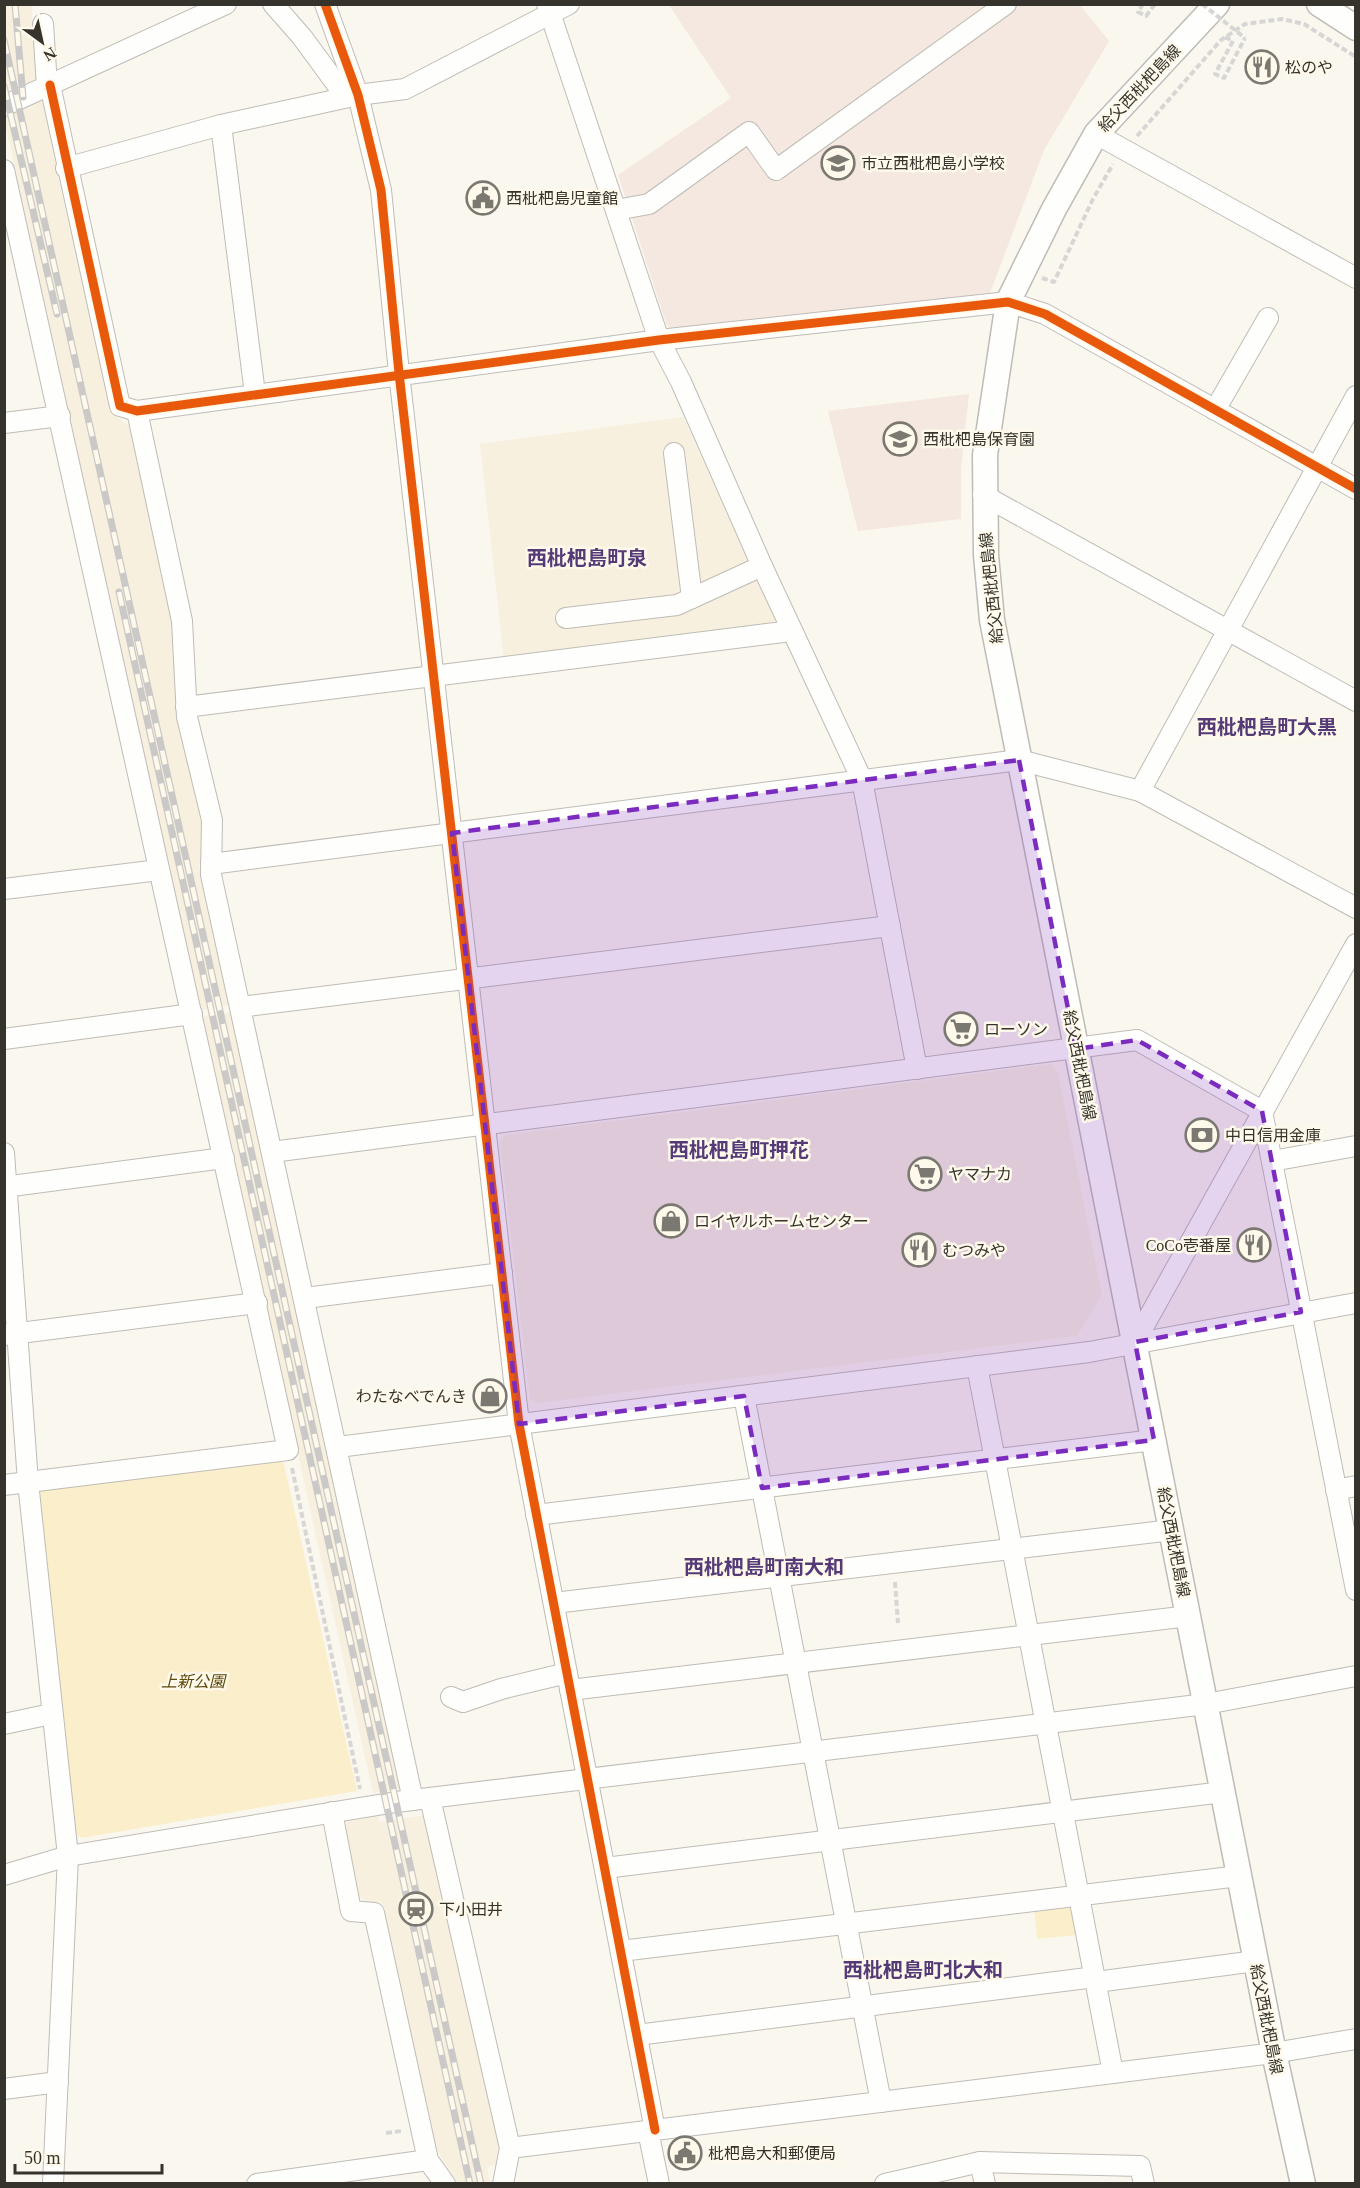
<svg xmlns="http://www.w3.org/2000/svg" width="1360" height="2188" viewBox="0 0 1360 2188" font-family="'Times New Roman','Noto Sans JP',serif">
<style>
.built{fill:#f7f0df}
.education{fill:#f4e8e0}
.green{fill:#fbeecb}
.lines{fill:none;stroke-linecap:round;stroke-linejoin:round}
.minor-casing{stroke:#bfbcb6;stroke-width:22}
.major-casing{stroke:#bfbcb6;stroke-width:27}
.path{stroke:#d7d6d4;stroke-width:4;stroke-dasharray:6 3;stroke-linecap:butt}
.minor{stroke:#fefefd;stroke-width:20}
.major{stroke:#fefefd;stroke-width:24}
.rail-casing{stroke:#cac9c7;stroke-width:7}
.rail{stroke:#fef9eb;stroke-width:4.5;stroke-dasharray:14;stroke-linecap:butt}
.path-bridge{stroke:#d7d6d4;stroke-width:4;stroke-dasharray:6 3;stroke-linecap:butt}
.cycleway-casing{stroke:#fef9eb;stroke-width:13}
.cycleway{stroke:#e8590c;stroke-width:9}
.marked{fill:#7b2cbf;fill-opacity:0.2;stroke:#7b2cbf;stroke-width:4.5;stroke-dasharray:12 8;stroke-linejoin:round}
.labels{text-anchor:middle;stroke-width:5;stroke-linejoin:round;paint-order:stroke}
.poi-label{font-size:16px;fill:#35332c;stroke:#fef9eb;text-anchor:start}
.street-label{font-size:16px;fill:#35332c;stroke:#fef9eb}
.park-label{font-size:16px;font-style:italic;fill:#5c490c;stroke:#fef9eb}
.quarter-label{font-size:20px;font-weight:bold;fill:#543a76;stroke:#fef9eb}
</style>
<rect width="100%" height="100%" fill="#faf7ef"/>
<!-- built -->
<g class="built">
<polygon points="5,5 32,5 32,21 38,23 41,82 5,99"/>
<polygon points="43,96 56,168 112,413 132,429 173,617 205,819 205,862 199,864 231,1005 200,1010 71,439 73,430 5,123 4,113"/>
<polygon points="683,417 775,619 772,624 504,659 480,444"/>
<polygon points="232,1012 403,1785 400,1789 373,1793 201,1017"/>
<polygon points="1051,1064 1058,1073 1102,1295 1077,1336 537,1403 530,1399 500,1142 506,1135"/>
<polygon points="426,1815 502,2163 487,2167 490,2183 457,2183 432,2142 379,1902 370,1904 356,1894 342,1827 347,1822 378,1816 380,1822"/>
</g>
<!-- education -->
<g class="education">
<polygon points="669,5 1080,5 1109,41 1044,150 990,293 672,331 666,323 618,175 731,98"/>
<polygon points="969,394 961,468 961,519 858,531 828,411"/>
</g>
<!-- green -->
<g class="green">
<polygon points="279,1460 284,1464 357,1791 82,1838 74,1833 35,1500 42,1489"/>
<polygon points="1064,1904 1072,1908 1077,1935 1037,1939 1034,1908"/>
</g>
<g class="lines">
<!-- minor casing -->
<g class="minor-casing">
<g id="minor">
<polyline points="273,4 302,37 346,97"/>
<polyline points="325,4 358,95 381,190 399,373 519,1424 655,2130"/>
<polyline points="547,4 659,340 681,382 762,566 862,780 917,1069"/>
<polyline points="43,24 47,86"/>
<polyline points="50,85 120,406 137,411 659,340 1008,302 1045,314 1356,489"/>
<polyline points="4,106 226,4"/>
<polyline points="221,125 255,394"/>
<polyline points="1096,134 1356,278"/>
<polyline points="66,168 221,125 358,95 405,89 569,4"/>
<polyline points="4,170 288,1450 4,1485"/>
<polyline points="616,210 649,204 749,132 776,170 1006,4"/>
<polyline points="1215,410 1268,318"/>
<polyline points="137,411 182,621 187,717 212,820 211,875 413,1800"/>
<polyline points="4,423 60,416"/>
<polyline points="674,453 692,598"/>
<polyline points="983,495 1356,701"/>
<polyline points="566,618 677,605 762,566"/>
<polyline points="186,707 791,631"/>
<polyline points="1140,791 1356,396"/>
<polyline points="211,864 1019,760 1140,791 1356,908"/>
<polyline points="4,889 159,870"/>
<polyline points="240,1007 890,926"/>
<polyline points="4,1039 192,1014"/>
<polyline points="272,1152 1137,1040 1262,1111 1356,1590"/>
<polyline points="4,1153 28,1482 68,1856 53,2184"/>
<polyline points="1272,1161 1356,1146"/>
<polyline points="4,1187 224,1158"/>
<polyline points="305,1298 502,1273"/>
<polyline points="4,1335 257,1303"/>
<polyline points="1135,1342 1356,944"/>
<polyline points="977,1366 1113,2073"/>
<polyline points="744,1396 881,2102"/>
<polyline points="338,1447 1089,1352 1356,1303"/>
<polyline points="1336,1490 1356,1486"/>
<polyline points="536,1515 1154,1440"/>
<polyline points="554,1603 1172,1530"/>
<polyline points="570,1690 1189,1616"/>
<polyline points="451,1697 463,1702 501,1689 567,1673"/>
<polyline points="4,1724 51,1714"/>
<polyline points="430,1798 510,2148 503,2184"/>
<polyline points="332,1812 351,1911 374,1913 428,2160 445,2184"/>
<polyline points="605,1868 1223,1792"/>
<polyline points="4,1875 68,1856 396,1802 1206,1704 1356,1676"/>
<polyline points="621,1951 1239,1876"/>
<polyline points="1096,1982 1256,1961"/>
<polyline points="637,2035 1095,1977"/>
<polyline points="4,2089 58,2082"/>
<polyline points="648,2131 659,2184"/>
<polyline points="510,2148 1274,2053 1356,2039"/>
<polyline points="980,2162 1140,2166 1144,2184"/>
<polyline points="257,2184 428,2160"/>
<polyline points="885,2184 980,2162 985,2184"/>
</g>
</g>
<!-- major casing -->
<g class="major-casing">
<g id="major">
<polyline points="1217,4 1096,134 1054,209 1008,302 985,455 986,555 992,620 1274,2053 1303,2184"/>
<polyline points="1319,4 1356,28"/>
</g>
</g>
<!-- path -->
<g class="path">
<polyline points="1143,4 1138,12 1146,16 1155,4"/>
<polyline points="1225,37 1233,41 1215,74 1224,78 1245,38"/>
<polyline points="1137,136 1221,40 1245,24 1282,19 1304,24 1356,57"/>
<polyline points="1042,278 1054,282 1093,199 1113,164"/>
<polyline points="292,1468 360,1789"/>
<polyline points="895,1582 898,1623"/>
<polyline points="386,2133 402,2131"/>
</g>
<!-- minor -->
<use href="#minor" class="minor"/>
<!-- major -->
<use href="#major" class="major"/>
<!-- rail casing -->
<g class="rail-casing">
<g id="rail">
<polyline points="15,4 23,97"/>
<polyline points="4,40 481,2184"/>
<polyline points="4,86 57,314"/>
<polyline points="119,592 470,2184"/>
</g>
</g>
<!-- rail -->
<use href="#rail" class="rail"/>
<!-- path-bridge -->
<polyline class="path-bridge" points="1202,4 1245,38"/>
<!-- cycleway casing -->
<g class="cycleway-casing">
<g id="cycleway">
<polyline points="325,4 358,95 381,190 399,373 519,1424 655,2130"/>
<polyline points="50,85 120,406 137,411 659,340 1008,302 1045,314 1356,489"/>
</g>
</g>
<!-- cycleway -->
<use href="#cycleway" class="cycleway"/>
</g>
<!-- marked area -->
<path class="marked" d="M1019,760L1076,1049L1137,1040L1262,1111L1301,1312L1135,1342L1154,1440L762,1488L744,1396L519,1424L452,833Z"/>
<!-- icons -->
<defs>
<g id="restaurant-ring" transform="scale(1.725)"><circle r="9.5" fill="#fef9eb" stroke="#7a7870" stroke-width="1.5"/><path d="M-5-6h1v4h1v-4h1v4h1v-4h1v5L-1.5 .5V6h-2V.5L-5-1ZM5-6V6H3V1.5H1.5Q1.5-4 5-6Z" fill="#7a7870"/></g>
<g id="school-ring" transform="scale(1.725)"><circle r="9.5" fill="#fef9eb" stroke="#7a7870" stroke-width="1.5"/><path d="M0-5L7-2L0 1L-7-2ZM-4 1L0 2.5L4 1V4Q0 6-4 4Z" fill="#7a7870"/></g>
<g id="civic-ring" transform="scale(1.725)"><circle r="9.5" fill="#fef9eb" stroke="#7a7870" stroke-width="1.5"/><path d="M-.6-6.5H3V-4.5H.6V-3L4-1V1h2V6H-6V1h2V-1L-.6-3ZM-1.2 2.5V6h2.4V2.5Z" fill="#7a7870"/></g>
<g id="supermarket-ring" transform="scale(1.725)"><circle r="9.5" fill="#fef9eb" stroke="#7a7870" stroke-width="1.5"/><path d="M-6-5.5h2.5l.6 2H6L4.5 2H-2.5L-4.4-4H-6ZM-1.5 3.2a1.3 1.3 0 1 0 .1 0ZM3 3.2a1.3 1.3 0 1 0 .1 0Z" fill="#7a7870"/></g>
<g id="bank-ring" transform="scale(1.725)"><circle r="9.5" fill="#fef9eb" stroke="#7a7870" stroke-width="1.5"/><path d="M-6-4H6V4H-6ZM0-2.3a2.3 2.3 0 1 0 0 4.6a2.3 2.3 0 1 0 0-4.6Z" fill="#7a7870"/></g>
<g id="shop-ring" transform="scale(1.725)"><circle r="9.5" fill="#fef9eb" stroke="#7a7870" stroke-width="1.5"/><path d="M-5-2.5h2.3a2.7 3.5 0 0 1 5.4 0H5L5.5 6h-11ZM-1.5-2.5h3a1.5 2.3 0 0 0-3 0Z" fill="#7a7870"/></g>
<g id="station-ring" transform="scale(1.725)"><circle r="9.5" fill="#fef9eb" stroke="#7a7870" stroke-width="1.5"/><path d="M-3-6H3Q5-6 5-4V2Q5 4 3 4L4.5 6H3L1.5 4h-3L-3 6H-4.5L-3 4Q-5 4-5 2V-4Q-5-6-3-6ZM-3.5-4v3h7v-3ZM-3.5 1v1.5H-2V1ZM2 1v1.5H3.5V1Z" fill="#7a7870"/></g>
</defs>
<g fill-rule="evenodd">
<use href="#restaurant-ring" x="1262" y="67"/>
<use href="#school-ring" x="838" y="163"/>
<use href="#civic-ring" x="483" y="198"/>
<use href="#school-ring" x="900" y="439"/>
<use href="#supermarket-ring" x="961" y="1029"/>
<use href="#bank-ring" x="1202" y="1135"/>
<use href="#supermarket-ring" x="925" y="1174"/>
<use href="#shop-ring" x="671" y="1221"/>
<use href="#restaurant-ring" x="1254" y="1245"/>
<use href="#restaurant-ring" x="919" y="1250"/>
<use href="#shop-ring" x="490" y="1396"/>
<use href="#station-ring" x="416" y="1909"/>
<use href="#civic-ring" x="685" y="2153"/>
</g>
<g class="labels">
<!-- poi labels -->
<g class="poi-label">
<text x="1285" y="73">松のや</text>
<text x="861" y="169">市立西枇杷島小学校</text>
<text x="506" y="204">西枇杷島児童館</text>
<text x="923" y="445">西枇杷島保育園</text>
<text x="984" y="1035">ローソン</text>
<text x="1225" y="1141">中日信用金庫</text>
<text x="948" y="1180">ヤマナカ</text>
<text x="694" y="1227">ロイヤルホームセンター</text>
<text x="1231" y="1251" text-anchor="end">CoCo壱番屋</text>
<text x="942" y="1256">むつみや</text>
<text x="467" y="1402" text-anchor="end">わたなべでんき</text>
<text x="439" y="1915">下小田井</text>
<text x="708" y="2159">枇杷島大和郵便局</text>
</g>
<!-- street labels -->
<g class="street-label">
<text transform="translate(1139 88) rotate(-47)" y="6">給父西枇杷島線</text>
<text transform="translate(991 588) rotate(-96)" y="6">給父西枇杷島線</text>
<text transform="translate(1080 1065) rotate(79)" y="6">給父西枇杷島線</text>
<text transform="translate(1174 1542) rotate(79)" y="6">給父西枇杷島線</text>
<text transform="translate(1267 2019) rotate(79)" y="6">給父西枇杷島線</text>
</g>
<!-- park labels -->
<g class="park-label">
<text x="193" y="1687">上新公園</text>
</g>
<!-- quarter labels -->
<g class="quarter-label">
<text x="587" y="565">西枇杷島町泉</text>
<text x="1267" y="734">西枇杷島町大黒</text>
<text x="739" y="1157">西枇杷島町押花</text>
<text x="764" y="1574">西枇杷島町南大和</text>
<text x="923" y="1977">西枇杷島町北大和</text>
</g>
</g>
<!-- border -->
<rect width="1360" height="2188" fill="none" stroke="#35332c" stroke-width="12"/>
<!-- north arrow -->
<g transform="translate(42 42) rotate(147)" stroke="#fef9eb" stroke-width="4.5" paint-order="stroke">
<path d="M0-4.5L10 22L0 15L-10 22Z" fill="#35332c"/>
<text y="-9" font-size="16" font-weight="bold" text-anchor="middle" fill="#35332c">N</text>
</g>
<!-- scale -->
<path d="M15 2164v9h147v-9" fill="none" stroke="#35332c" stroke-width="3"/>
<text x="24" y="2164" font-size="18" fill="#35332c" stroke="#fef9eb" stroke-width="4.5" paint-order="stroke">50 m</text>
</svg>
